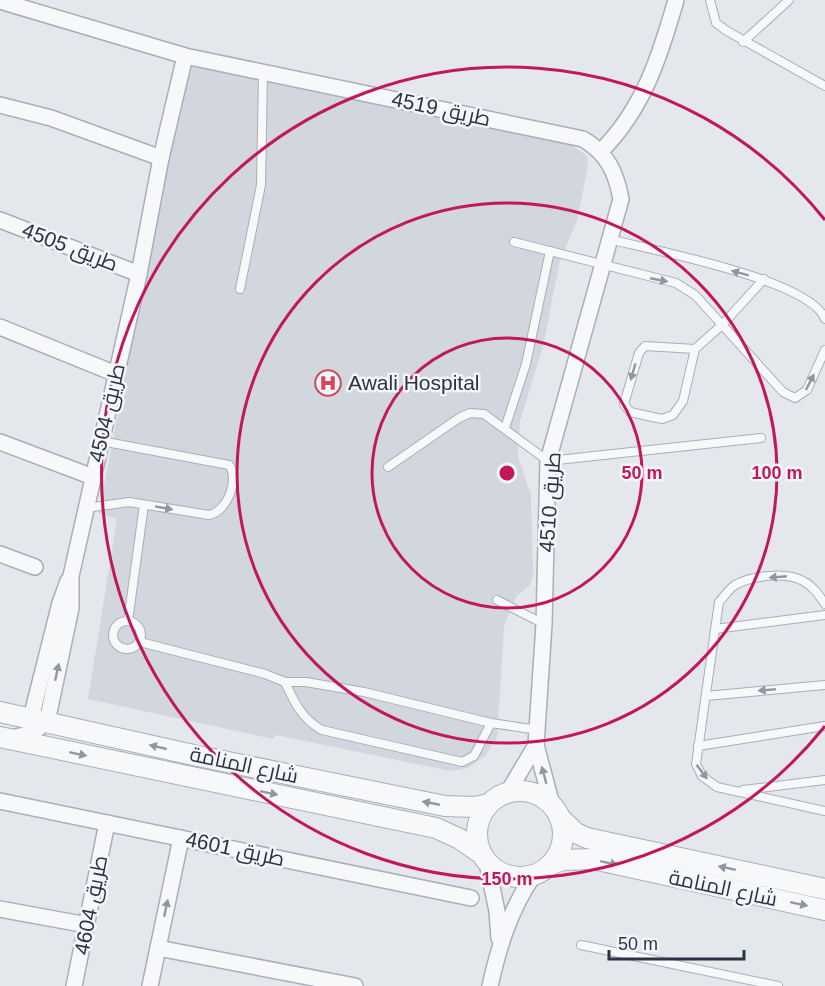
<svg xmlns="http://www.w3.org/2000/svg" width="825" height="986" viewBox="0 0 825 986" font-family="Arial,Cairo,sans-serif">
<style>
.built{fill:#d2d6de}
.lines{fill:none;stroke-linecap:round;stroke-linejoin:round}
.service-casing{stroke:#a9aeb7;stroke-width:10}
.minor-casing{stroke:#a9aeb7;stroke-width:18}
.tertiary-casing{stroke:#a9aeb7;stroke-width:22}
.service{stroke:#f7f8fa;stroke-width:8}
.minor{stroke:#f7f8fa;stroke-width:15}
.tertiary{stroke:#f7f8fa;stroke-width:20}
.oneway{fill:#9196a0}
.ring{fill:none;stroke:#c2185b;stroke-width:3}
.labels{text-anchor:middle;stroke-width:5;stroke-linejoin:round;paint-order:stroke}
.street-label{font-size:21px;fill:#2b3445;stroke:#f4f6f9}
.poi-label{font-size:21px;fill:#2b3445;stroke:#f4f6f9;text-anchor:start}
.centre{fill:#c2185b;stroke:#f4f6f9;stroke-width:3}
.ring-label{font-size:18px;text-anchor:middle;font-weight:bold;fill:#c2185b;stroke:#f4f6f9;stroke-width:5;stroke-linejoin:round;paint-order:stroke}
</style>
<rect width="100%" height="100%" fill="#e4e7ec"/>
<!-- built -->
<polygon class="built" points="191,62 570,144 587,156 588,165 577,221 560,260 543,346 520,421 518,457 531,495 533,575 530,585 516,597 504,626 497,738 485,756 468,768 450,771 276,735 273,739 88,699 117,519 99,513 183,73"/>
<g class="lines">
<!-- service casing -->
<g class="service-casing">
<g id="service">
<polyline points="710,0 716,23 727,31 825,86"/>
<polyline points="743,42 789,0"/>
<path d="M609,239C652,250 811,280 825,319"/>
<polyline points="514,242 676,283 695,295 783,392 795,398 807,390 825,350"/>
<polyline points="240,289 261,185 263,72"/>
<polyline points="695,349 645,346 639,353 624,404 630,412 662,419 673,415 683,401 695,349 722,325 764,279"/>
<polyline points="505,428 526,364 550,251"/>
<polyline points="388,467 459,418 470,413 484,414 548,461 761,438"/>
<path d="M86,508L129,502L209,515C227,512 240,479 229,465L101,441"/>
<polyline points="497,600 544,624"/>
<path d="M825,604C819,595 813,586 803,581C786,571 751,576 735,585C729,589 724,597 719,602L696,764L702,776L717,787L825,811"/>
<circle cx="127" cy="635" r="14"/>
<polyline points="128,621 144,505"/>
<polyline points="715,629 825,615"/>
<polyline points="140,642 265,674 285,682 306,682 364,692 491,723 538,730"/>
<path d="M285,682C294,702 302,719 322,730L462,762L474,756L491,723"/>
<polyline points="706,696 825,685"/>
<polyline points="698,746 825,726"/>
<polyline points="743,790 825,780"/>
<polyline points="581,945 778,986"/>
</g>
</g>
<!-- minor casing -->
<g class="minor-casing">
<g id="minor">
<path d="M0,1L185,56L583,139C607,153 616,172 621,199L548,461L544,624L536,745L508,792"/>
<polyline points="0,105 51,118 161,158"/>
<path d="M600,152C643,110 660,56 676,0"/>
<polyline points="0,220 139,274"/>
<polyline points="0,327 116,374"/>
<polyline points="0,442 93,477"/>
<polyline points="0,554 35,567"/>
<polyline points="31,729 31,718 60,603 68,581"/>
<polyline points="12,738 32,733 47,722 71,608 71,576 139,274 161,158 185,56"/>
<polyline points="536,745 552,805"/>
<polyline points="0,801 471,898"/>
<polyline points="487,863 497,911 499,938"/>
<polyline points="0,909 87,925"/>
<polyline points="158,948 355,986"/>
<polyline points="74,986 107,823"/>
<polyline points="150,986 181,838"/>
<path d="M490,986C499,946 510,910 533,876"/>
</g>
</g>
<!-- tertiary casing -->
<g class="tertiary-casing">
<g id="tertiary">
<polyline points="0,712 198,756 445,806 474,807 489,804"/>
<polyline points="0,737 436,828 460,839 480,853"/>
<circle cx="520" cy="834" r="43"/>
<polyline points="560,818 576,833 587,838 825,889"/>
<polyline points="552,864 563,860 593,859 825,910"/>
</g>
</g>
<!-- service -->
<use href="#service" class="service"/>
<!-- minor -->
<use href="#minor" class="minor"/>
<!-- tertiary -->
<use href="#tertiary" class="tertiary"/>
</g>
<!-- one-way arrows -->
<defs><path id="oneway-solid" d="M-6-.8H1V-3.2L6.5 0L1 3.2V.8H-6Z" transform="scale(1.5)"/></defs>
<g class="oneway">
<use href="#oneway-solid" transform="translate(740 273) rotate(-165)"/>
<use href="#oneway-solid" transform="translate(659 280) rotate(11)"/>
<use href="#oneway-solid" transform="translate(633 372) rotate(106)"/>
<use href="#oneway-solid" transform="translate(810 382) rotate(-63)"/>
<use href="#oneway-solid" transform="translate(164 508) rotate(10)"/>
<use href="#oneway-solid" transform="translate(778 577) rotate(175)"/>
<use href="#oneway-solid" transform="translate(57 672) rotate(-78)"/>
<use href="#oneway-solid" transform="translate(767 690) rotate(175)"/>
<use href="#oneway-solid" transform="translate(158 747) rotate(-167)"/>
<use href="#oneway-solid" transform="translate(78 754) rotate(12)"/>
<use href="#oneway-solid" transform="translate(702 772) rotate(53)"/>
<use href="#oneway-solid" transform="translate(544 775) rotate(-105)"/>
<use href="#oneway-solid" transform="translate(269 793) rotate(12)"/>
<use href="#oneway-solid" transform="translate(431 803) rotate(-169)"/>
<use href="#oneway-solid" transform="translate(609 863) rotate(12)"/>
<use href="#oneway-solid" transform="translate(727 868) rotate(-168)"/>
<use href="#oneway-solid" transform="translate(799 904) rotate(12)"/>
<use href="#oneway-solid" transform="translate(166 908) rotate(-78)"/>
</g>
<!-- distance rings -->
<g class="ring">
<circle cx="507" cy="473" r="135"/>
<circle cx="507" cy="473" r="270"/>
<path d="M825 726A406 406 0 1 1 825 220"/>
</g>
<!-- icons -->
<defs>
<g id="hospital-ring" transform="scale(1.35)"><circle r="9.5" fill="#f4f6f9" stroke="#d1495b" stroke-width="1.5"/><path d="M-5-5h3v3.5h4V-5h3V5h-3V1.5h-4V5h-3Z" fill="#d1495b"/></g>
</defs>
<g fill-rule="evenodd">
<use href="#hospital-ring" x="328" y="383"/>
</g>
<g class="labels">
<!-- street labels -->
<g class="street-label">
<text transform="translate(441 109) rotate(12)" y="7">طريق 4519</text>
<text transform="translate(70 247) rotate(21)" y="7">طريق 4505</text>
<text transform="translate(107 413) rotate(-77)" y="7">طريق 4504</text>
<text transform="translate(550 502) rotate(-86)" y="7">طريق 4510</text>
<text transform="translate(244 765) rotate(12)" y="7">شارع المنامة</text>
<text transform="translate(235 849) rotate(12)" y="7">طريق 4601</text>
<text transform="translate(723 888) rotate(12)" y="7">شارع المنامة</text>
<text transform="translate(91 905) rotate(-79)" y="7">طريق 4604</text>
</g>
<!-- poi labels -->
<g class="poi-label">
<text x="348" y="390">Awali Hospital</text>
</g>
</g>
<circle cx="507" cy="473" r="9" class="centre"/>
<g class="ring-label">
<text x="642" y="479">50 m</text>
<text x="777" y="479">100 m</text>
<text x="507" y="885">150 m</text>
</g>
<!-- scale -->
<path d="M609 950v9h135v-9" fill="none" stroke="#2b3445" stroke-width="3"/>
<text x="618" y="950" font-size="18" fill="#2b3445" stroke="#f4f6f9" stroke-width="4.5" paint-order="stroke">50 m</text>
</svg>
